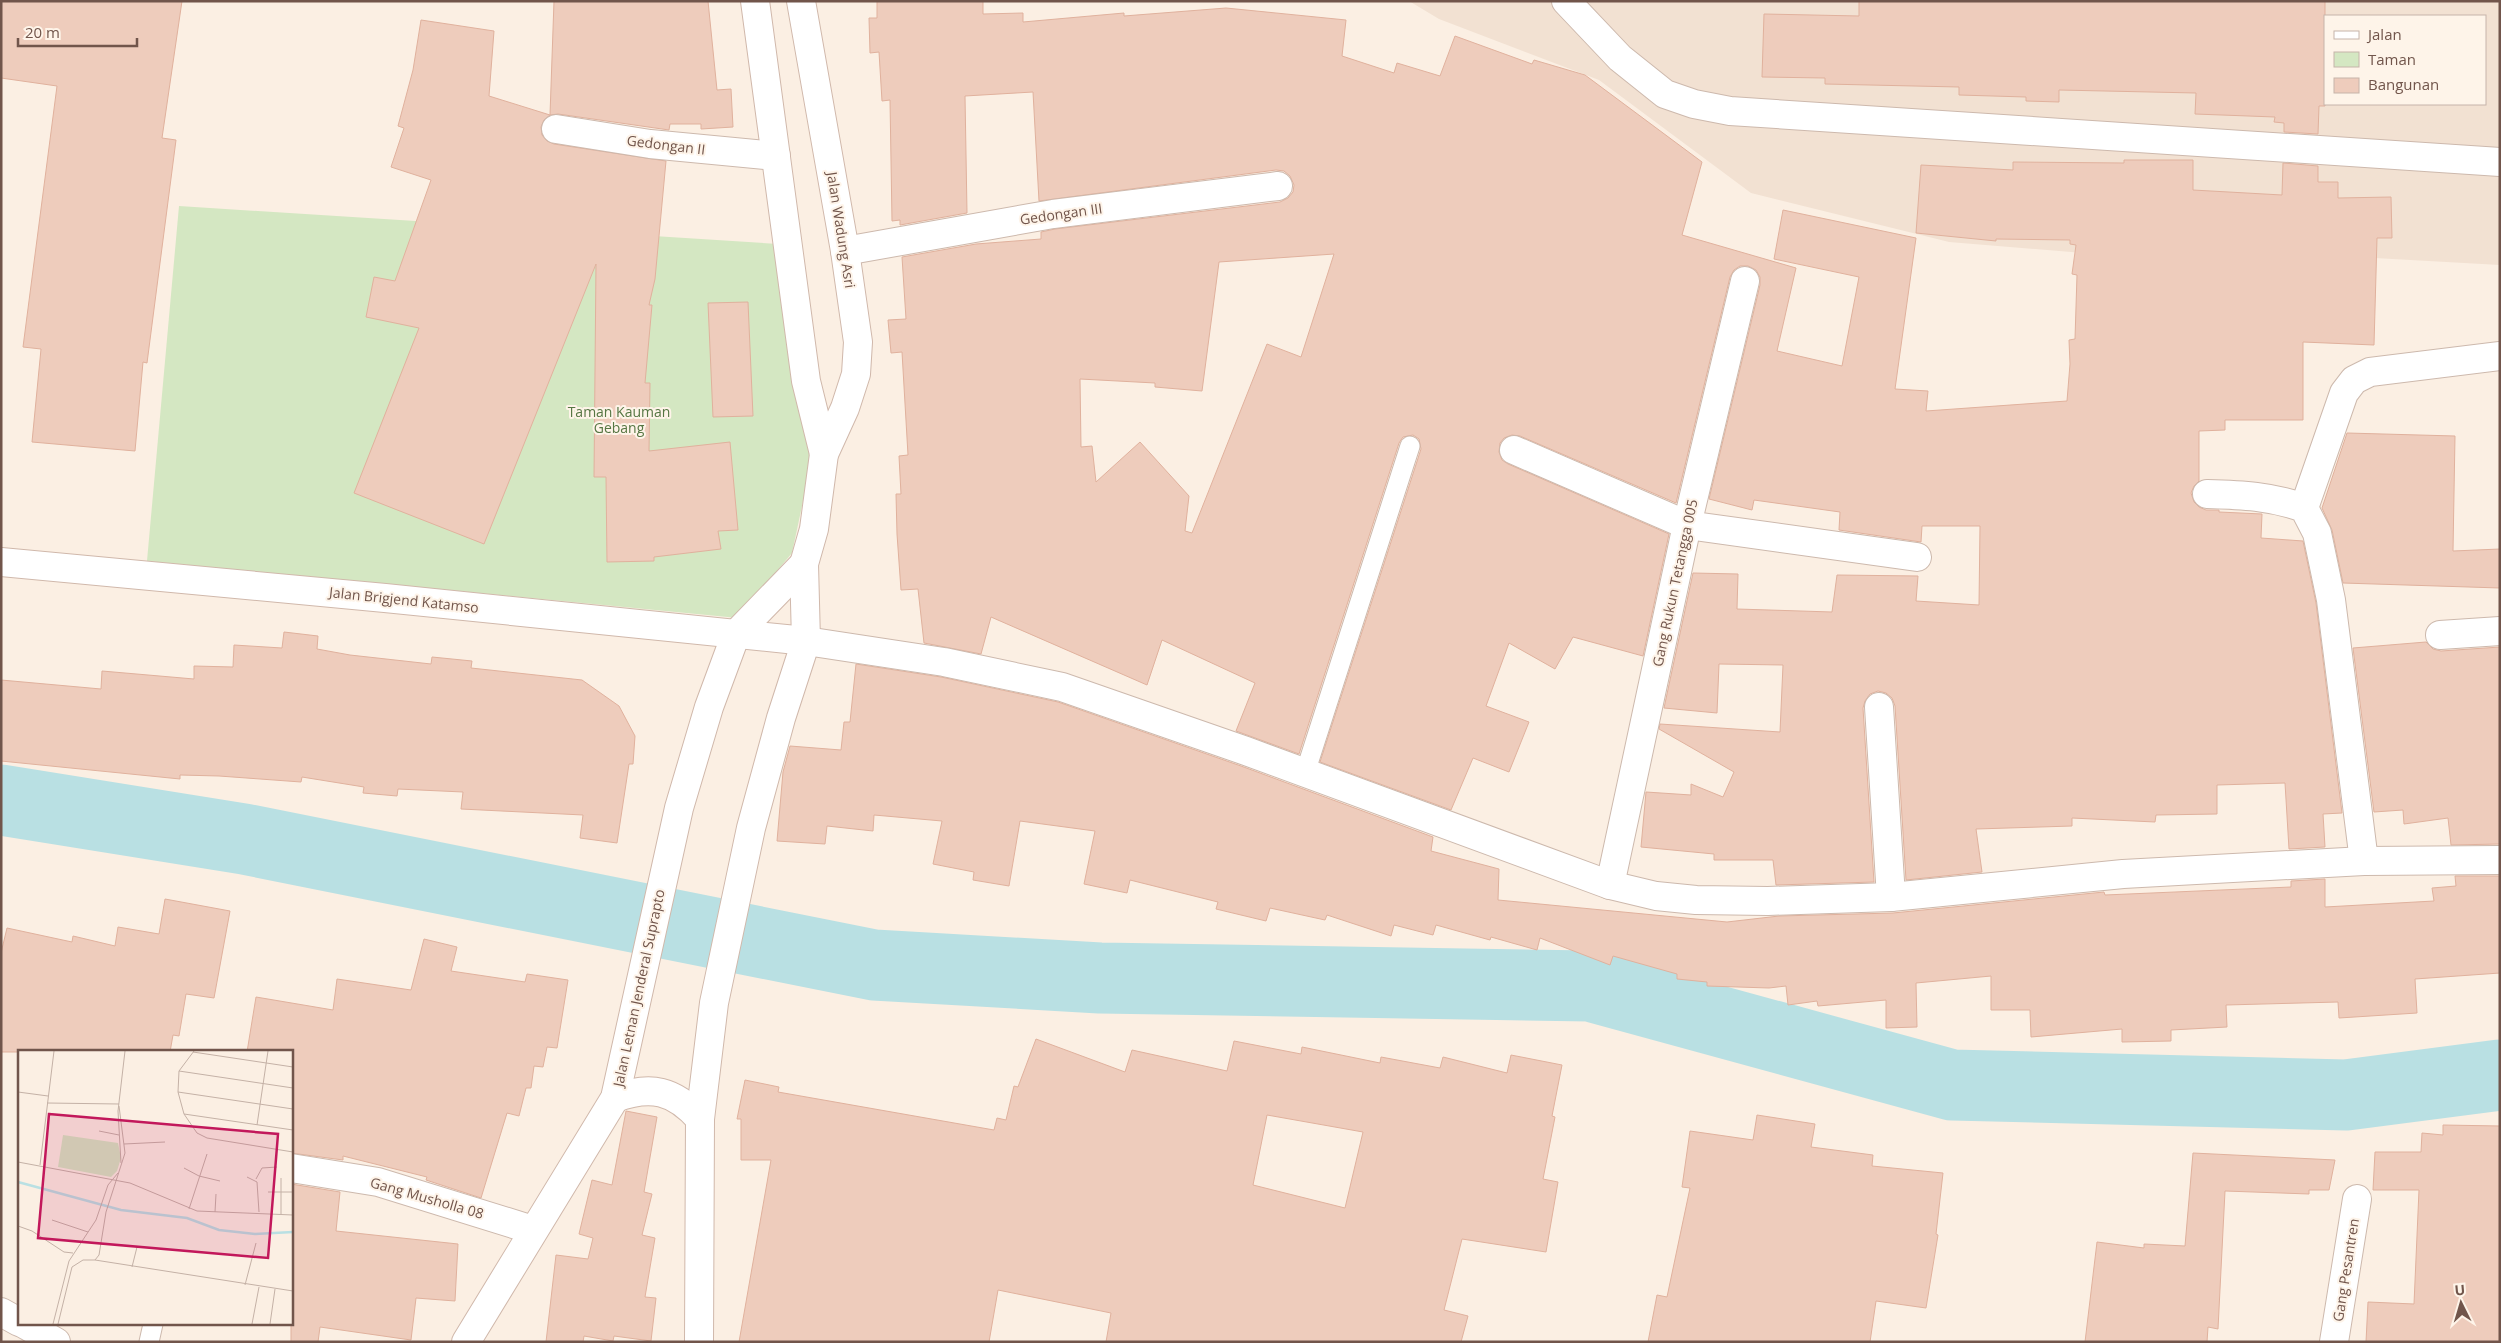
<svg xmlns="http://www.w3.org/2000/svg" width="2501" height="1343" viewBox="0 0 2501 1343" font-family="'Open Sans',sans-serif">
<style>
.residential{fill:#f2e1d2;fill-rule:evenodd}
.green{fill:#d4e7c2}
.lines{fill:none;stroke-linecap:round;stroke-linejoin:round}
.river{stroke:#b9e0e3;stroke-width:71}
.building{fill:#eeccbc;stroke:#e0b19d;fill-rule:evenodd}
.lane-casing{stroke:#cdb9ad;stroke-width:21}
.street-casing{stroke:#cdb9ad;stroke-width:30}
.secondary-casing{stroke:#d0b8ab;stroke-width:30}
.lane{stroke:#fff;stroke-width:19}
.street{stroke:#fff;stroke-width:28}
.secondary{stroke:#fff;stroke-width:28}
.labels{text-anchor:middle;stroke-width:4;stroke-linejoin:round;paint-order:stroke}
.street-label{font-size:14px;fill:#71554b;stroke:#fef4e9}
.park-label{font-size:14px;fill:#567643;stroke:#fef4e9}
.inset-river{fill:none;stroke:#b9e0e3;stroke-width:2.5}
.inset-road{fill:none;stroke:#c4b1a6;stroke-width:1}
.view{fill:#c2185b;fill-opacity:0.15;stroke:#c2185b;stroke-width:2.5}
.inset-edge{fill:none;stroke:#71554b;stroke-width:2.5}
</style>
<rect width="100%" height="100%" fill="#fbefe3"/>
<!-- residential -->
<path class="residential" d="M1409,1H2500V265L2321,255L2132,257L1949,242L1933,238L1751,193L1599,80L1439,19ZM2325,16H2485V104H2325Z"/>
<!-- green -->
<polygon class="green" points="179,206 778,244 823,407 792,553 738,618 147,561"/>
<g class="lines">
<!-- river -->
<polyline class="river" points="1,800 244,839 874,965 1100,978 1590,986 1952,1085 2346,1095 2500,1075"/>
</g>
<!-- building -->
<g class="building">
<polygon points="1,1 182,1 162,138 176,140 147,363 143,362 135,451 32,442 41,349 23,347 57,86 1,78"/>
<polygon points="554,1 708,1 717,90 731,89 733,127 701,129 701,124 670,124 669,130 558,114 550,115"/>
<path d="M877,1H983V14L1023,13V22L1124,13V16L1226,8L1346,20L1342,56L1394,73L1397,63L1440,76L1455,36L1532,64L1534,60L1585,75L1702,162L1682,235L1796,268L1777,351L1842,366L1859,277L1774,259L1783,210L1916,238L1895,389L1928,391L1926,411L2067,401L2070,364L2069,340L2075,339L2077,275L2072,274L2076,245L2070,244V240L1996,239V241L1916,233L1921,165L2013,170V162L2124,163V160H2193V190L2282,195L2283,163L2318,166V182H2338V198L2391,197L2392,238H2377L2374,345L2303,342V420H2225V430L2199,431V481L2194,486L2191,493L2194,502L2199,507L2206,510H2219V512L2262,514L2261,538L2303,541L2316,603L2342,813L2323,814L2325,847L2289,849L2285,783L2217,785V814L2156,815L2155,822L2072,818V826L1976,829L1982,872L1906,880L1895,706L1892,698L1886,693L1878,691L1870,694L1865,701L1863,708L1874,882L1776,885L1773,860H1714V854L1641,847L1646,792L1691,795V784L1723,797L1734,772L1659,729L1660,724L1780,732L1783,665L1719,664L1717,713L1664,708L1693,573L1738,574L1737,609L1832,612L1837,575L1918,576L1916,601L1979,605L1980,526H1922L1921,542L1839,530L1840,512L1754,500L1752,510L1709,499L1760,285V277L1756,270L1748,266H1740L1734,270L1730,277L1676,503L1520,436L1512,435L1504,438L1500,443L1499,452L1502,460L1508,464L1669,534L1643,656L1573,637L1555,669L1509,643L1486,706L1529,722L1509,772L1473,758L1451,810L1320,762L1421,449L1419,439L1413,435L1403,437L1399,443L1299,754L1236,731L1255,683L1162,640L1147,685L991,617L981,654L924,643L918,589L901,590L897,534L896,494H901L899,456L908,455L902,352L891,353L888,320L906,319L902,257L976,244L1041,239V232L1055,229L1280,202L1288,198L1293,192L1294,185L1290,176L1284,171L1276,170L1039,201L1033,92L965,96L967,213L900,225V220L892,221L890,100L882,101L879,52L870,53L869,18H877ZM1334,254L1301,357L1267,344L1192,533L1185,531L1189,496L1140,442L1096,482L1092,446L1081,447L1080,379L1155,383V387L1202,391L1219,262Z"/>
<polygon points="1859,1 2325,1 2325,106 2319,106 2318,134 2284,132 2284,123 2274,122 2275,117 2195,114 2196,93 2059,90 2059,102 2026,101 2026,97 1959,95 1959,87 1825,84 1825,78 1762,77 1764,14 1859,16"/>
<polygon points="421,20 494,31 489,96 550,115 544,120 541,127 542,135 547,141 554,144 666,161 655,279 649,305 652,305 645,383 650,383 649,451 730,442 738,530 718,531 721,549 654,557 654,561 607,562 606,477 594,477 596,264 484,544 354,493 419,328 366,317 374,277 395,281 431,180 391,167 404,128 398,126 413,70"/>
<polygon points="748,302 753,416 713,417 708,303"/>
<polygon points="2347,433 2455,436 2453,551 2500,549 2500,588 2343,583 2332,530 2322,508"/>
<polygon points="284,632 318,636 317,649 350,655 431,664 432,657 472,661 471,668 582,680 619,706 635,736 633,764 629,764 617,843 580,838 583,815 461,809 463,792 398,789 397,796 363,793 364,787 302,777 301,782 219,776 180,775 180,779 1,761 1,680 101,689 102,671 194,679 194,666 233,667 234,645 282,648"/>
<polygon points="2426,642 2433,649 2441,651 2500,647 2500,844 2451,845 2448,818 2404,824 2403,810 2374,812 2353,648"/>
<polygon points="856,664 941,677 1058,702 1241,766 1433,837 1431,851 1499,869 1498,900 1727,922 1779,916 1893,913 2104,892 2105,895 2291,887 2291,881 2325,879 2325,907 2434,901 2432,888 2456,886 2455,876 2500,876 2500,973 2415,979 2417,1013 2339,1018 2338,1002 2226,1005 2227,1027 2171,1030 2171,1041 2122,1042 2122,1029 2031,1037 2030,1010 1991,1010 1991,976 1916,983 1917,1027 1886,1028 1886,1000 1818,1006 1817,1001 1788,1005 1786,986 1769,988 1707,986 1707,982 1677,979 1677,974 1613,956 1610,965 1540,938 1537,950 1491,937 1490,940 1436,925 1433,935 1394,925 1391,936 1327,915 1325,920 1270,908 1266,921 1216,909 1218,902 1130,880 1127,893 1084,884 1095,831 1020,821 1009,886 973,880 974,872 933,864 942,821 874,815 873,831 827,826 825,844 777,841 783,772 790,746 841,750 844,722 850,722"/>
<polygon points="165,899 230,911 214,998 186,994 179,1036 173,1035 170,1052 1,1052 1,953 7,928 72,942 73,936 115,946 118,927 159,934"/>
<polygon points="424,939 457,947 451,971 525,982 527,974 568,980 557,1048 547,1047 543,1067 534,1066 531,1088 526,1088 519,1116 507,1113 481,1198 426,1180 427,1177 343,1156 343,1160 291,1153 291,1052 247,1052 256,997 333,1010 337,979 411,990"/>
<path d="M1036,1039L1125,1072L1132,1050L1227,1071L1234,1041L1301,1054L1302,1047L1380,1063L1381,1057L1440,1068L1443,1057L1507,1073L1511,1055L1562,1065L1552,1116L1555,1117L1543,1179L1558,1182L1546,1252L1462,1239L1444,1310L1468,1316L1461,1342H1106L1111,1313L998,1290L989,1342H739L771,1160H741V1119H737L745,1080L779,1087L778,1092L994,1130L997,1118L1006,1120L1014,1086L1018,1087ZM1267,1115L1363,1132L1345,1208L1253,1185Z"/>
<polygon points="626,1111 657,1117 644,1192 652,1194 642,1235 655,1238 645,1297 656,1298 651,1341 614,1336 613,1341 584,1336 583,1342 546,1342 556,1255 588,1259 593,1238 579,1234 592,1180 612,1185"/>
<polygon points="1757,1115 1815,1124 1811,1147 1873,1155 1872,1166 1943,1173 1936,1234 1938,1235 1926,1308 1876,1301 1870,1342 1648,1342 1657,1295 1667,1297 1690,1188 1682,1187 1690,1131 1753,1140"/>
<polygon points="2443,1125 2500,1126 2500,1342 2366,1342 2368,1302 2414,1304 2419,1190 2373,1190 2375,1152 2421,1152 2422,1133 2443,1135"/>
<polygon points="2193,1153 2335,1160 2329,1190 2309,1190 2309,1194 2225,1191 2218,1329 2208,1327 2207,1342 2085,1342 2097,1242 2144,1248 2144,1244 2185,1246"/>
<polygon points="291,1184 340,1192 336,1231 458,1244 455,1301 416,1298 411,1340 320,1327 318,1342 291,1342"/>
</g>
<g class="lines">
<!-- lane casing -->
<g class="lane-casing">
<g id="lane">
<polyline points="1305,773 1410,446"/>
<polyline points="149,1342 153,1324"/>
</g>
</g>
<!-- street casing -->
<g class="street-casing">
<g id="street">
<polyline points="1566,1 1620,58 1665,94 1694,104 1730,111 2500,162"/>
<polyline points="556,129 650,144 776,156"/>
<polyline points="845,251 1053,214 1278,186"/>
<polyline points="1514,450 1687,525 1917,557"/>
<path d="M2207,494C2243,495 2270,496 2304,508L2317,533L2331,600L2364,861"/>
<polyline points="2304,508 2344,393 2354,380 2370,372 2500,356"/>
<polyline points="2440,635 2500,631"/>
<polyline points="806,641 944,662 1062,687 1246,751 1610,885 1656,896 1696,900 1768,901 1891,897 2123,874 2364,861 2500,860"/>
<polyline points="1879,707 1891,897"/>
<polyline points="1610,885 1687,525 1745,281"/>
<polyline points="291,1168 378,1182 533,1230"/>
<polyline points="1,1312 19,1322"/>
<polyline points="24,1324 56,1342"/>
<polyline points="2334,1342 2357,1199"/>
</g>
</g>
<!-- secondary casing -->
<g class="secondary-casing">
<g id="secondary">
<polyline points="755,1 806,381 824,454"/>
<polyline points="1,562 385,598 806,641"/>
<path d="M615,1098C651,1085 674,1090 700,1119"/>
<polyline points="466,1342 615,1098 679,808 709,707 736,634 804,564"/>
<polyline points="699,1342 700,1119 714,1003 751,828 781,718 806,641 804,564 814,529 824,454 845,408 856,374 858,342 845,251 801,1"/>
</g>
</g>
<!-- lane -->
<use href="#lane" class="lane"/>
<!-- street -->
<use href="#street" class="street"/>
<!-- secondary -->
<use href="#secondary" class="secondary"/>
</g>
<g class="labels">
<!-- street labels -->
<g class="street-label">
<text transform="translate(666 145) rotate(7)" y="5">Gedongan II</text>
<text transform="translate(1061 214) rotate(-8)" y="5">Gedongan III</text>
<text transform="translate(841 230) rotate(81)" y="5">Jalan Wadung Asri</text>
<text transform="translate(1675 583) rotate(-78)" y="5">Gang Rukun Tetangga 005</text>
<text transform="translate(404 600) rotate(6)" y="5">Jalan Brigjend Katamso</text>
<text transform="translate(639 988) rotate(-78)" y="5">Jalan Letnan Jenderal Suprapto</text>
<text transform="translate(427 1198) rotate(16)" y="5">Gang Musholla 08</text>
<text transform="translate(2346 1270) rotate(-81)" y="5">Gang Pesantren</text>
</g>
<!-- park labels -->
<g class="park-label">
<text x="619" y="417">Taman Kauman<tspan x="619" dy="16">Gebang</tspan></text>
</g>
</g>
<!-- overview -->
<g transform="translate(18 1050)">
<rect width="275" height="275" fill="#fbefe3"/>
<path d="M45,85L100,93L103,108L99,121L93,127L40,117Z" fill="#d4e7c2"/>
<path class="inset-river" d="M0,132L103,160L169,168L201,180L237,184L275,182"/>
<path class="inset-road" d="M176,1L161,21L160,42L166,64L179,83L189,88L275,102M175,2L275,17M161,21L275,38M0,42L30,46M160,42L275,59M29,53L101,54M166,64L275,80M239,75L250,1M81,81L101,85M106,94L147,92M0,112L112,133L179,161L275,165M103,113L100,61L107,1M22,115L36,1M166,118L181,126L202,131M229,127L239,132L241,162M263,128V164M238,129L244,118L259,117M250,142H275M171,159L189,104M197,162L198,144M34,170L70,182M0,176L14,181L46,202L55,203M77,210L275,241M114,217L119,197M227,235L238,193M35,274L51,211L78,170L90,135L100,123M40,274L54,217L65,210H77L81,205L88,162L107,103L101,56M234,274L241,237M252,274L257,239"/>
<path class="view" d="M31,64L260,84L250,208L20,188Z"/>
<rect width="275" height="275" class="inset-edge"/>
</g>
<!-- border -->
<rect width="2501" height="1343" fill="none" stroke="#71554b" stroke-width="5"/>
<!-- legend -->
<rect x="2324" y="15" width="162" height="90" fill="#fef4e9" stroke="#c6b4aa"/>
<rect x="2334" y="31" width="25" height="8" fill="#ffffff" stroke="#c6b4aa"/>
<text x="2368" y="40" font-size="15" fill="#71554b">Jalan</text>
<rect x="2334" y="52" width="25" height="15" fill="#d4e7c2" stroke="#c6b4aa"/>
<text x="2368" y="65" font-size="15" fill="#71554b">Taman</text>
<rect x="2334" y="78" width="25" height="15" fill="#eeccbc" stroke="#c6b4aa"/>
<text x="2368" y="90" font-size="15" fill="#71554b">Bangunan</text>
<!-- north arrow -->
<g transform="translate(2461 1303) rotate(355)" stroke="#fef4e9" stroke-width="4" paint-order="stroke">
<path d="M0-4L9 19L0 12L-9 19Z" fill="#71554b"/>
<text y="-8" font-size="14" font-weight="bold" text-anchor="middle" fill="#71554b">U</text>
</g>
<!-- scale -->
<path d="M18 38v8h119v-8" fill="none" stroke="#71554b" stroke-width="2.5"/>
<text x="25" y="38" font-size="15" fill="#71554b" stroke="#fef4e9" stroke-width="4" paint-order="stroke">20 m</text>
</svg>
